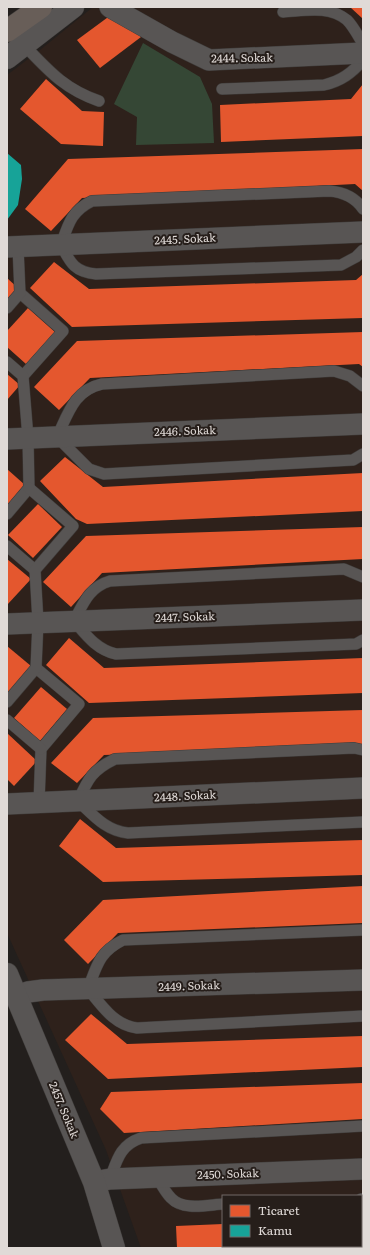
<svg xmlns="http://www.w3.org/2000/svg" width="370" height="1255" viewBox="0 0 370 1255" font-family="Literata,serif">
<style>
.built{fill:#2e211b;fill-rule:evenodd}
.green{fill:#354735}
.shops{fill:#e4572e}
.public{fill:#17a398}
.lines{fill:none;stroke-linecap:round;stroke-linejoin:round}
.service-casing{stroke:#3e3b39;stroke-width:12}
.minor-casing{stroke:#3e3b39;stroke-width:22}
.tertiary-casing{stroke:#3e3b39;stroke-width:23}
.secondary-casing{stroke:#3e3b39;stroke-width:23}
.trunk-casing{stroke:#3e3b39;stroke-width:23}
.service{stroke:#585554;stroke-width:11}
.minor{stroke:#585554;stroke-width:21}
.tertiary{stroke:#585554;stroke-width:22}
.secondary{stroke:#585554;stroke-width:22}
.trunk{stroke:#685e58;stroke-width:22}
.labels{text-anchor:middle;stroke-width:4;stroke-linejoin:round;paint-order:stroke}
.street-label{font-size:11px;fill:#e0dad7;stroke:#261e1a}
</style>
<rect width="100%" height="100%" fill="#231f1d"/>
<!-- built -->
<path class="built" d="M93,7H363V1248H141L106,1150L7,933V75L40,50ZM223,1196H361V1246H223Z"/>
<!-- green -->
<polygon class="green" points="143,43 200,77 212,104 214,143 136,145 137,117 114,104"/>
<!-- shops -->
<g class="shops">
<polygon points="350,7 363,7 363,19"/>
<polygon points="115,12 141,37 100,68 77,40"/>
<polygon points="46,79 82,111 104,112 103,146 61,144 20,109"/>
<polygon points="363,84 363,136 221,142 220,105 351,99"/>
<polygon points="363,149 363,191 355,184 82,198 51,231 25,209 68,159"/>
<polygon points="54,262 89,289 356,280 363,274 363,318 72,327 30,288"/>
<polygon points="7,278 18,288 7,300"/>
<polygon points="28,308 55,332 26,364 7,347 7,331"/>
<polygon points="363,332 363,367 359,364 90,378 59,410 34,387 77,341"/>
<polygon points="7,374 20,385 7,400"/>
<polygon points="65,457 103,487 363,473 363,511 87,524 76,519 40,481"/>
<polygon points="7,469 25,485 7,505"/>
<polygon points="38,504 62,527 33,558 8,535"/>
<polygon points="363,527 363,559 102,573 71,607 43,582 86,536"/>
<polygon points="7,559 31,579 7,605"/>
<polygon points="69,638 104,668 363,658 363,693 89,703 46,665"/>
<polygon points="7,646 31,666 7,694"/>
<polygon points="41,687 67,709 40,741 14,718"/>
<polygon points="363,710 363,745 104,755 77,783 51,763 93,718"/>
<polygon points="7,733 37,761 14,786 7,779"/>
<polygon points="80,819 116,848 363,840 363,875 103,882 59,846"/>
<polygon points="363,886 363,923 118,933 88,964 64,940 103,900"/>
<polygon points="91,1014 127,1044 363,1036 363,1067 108,1079 65,1040"/>
<polygon points="363,1083 363,1119 124,1133 100,1109 111,1092"/>
<polygon points="361,1219 363,1219 363,1248 177,1248 176,1226 223,1224 223,1246 361,1246"/>
</g>
<!-- public -->
<polygon class="public" points="7,153 21,165 22,179 18,205 7,220"/>
<g class="lines">
<!-- service casing -->
<g class="service-casing">
<g id="service">
<path d="M283,12C304,11 329,5 347,20C354,27 358,36 363,44"/>
<path d="M24,45C48,70 64,89 99,101"/>
<path d="M222,89L324,85C341,81 352,73 363,60"/>
<path d="M363,209C355,197 342,192 329,191L92,201C71,211 68,225 61,245C70,262 74,272 96,274L341,265L356,257L363,250"/>
<polyline points="20,293 63,331 23,376"/>
<polyline points="7,308 20,293 18,247"/>
<polyline points="7,362 23,376 28,438 29,488 7,514"/>
<path d="M363,386L350,376L334,371L102,384C74,390 68,414 57,437L89,469L104,474L353,460L363,454"/>
<polyline points="7,546 35,570"/>
<path d="M363,577L344,569L110,581C89,587 83,604 74,621C86,635 97,650 116,654L356,644L363,640"/>
<polyline points="36,668 79,704 41,749 39,803"/>
<polyline points="7,702 36,668 38,622 35,570 73,526 29,488"/>
<polyline points="7,720 41,749"/>
<path d="M363,750L354,748L115,759C92,770 88,779 78,801C93,815 106,831 128,833L363,822"/>
<path d="M363,930L123,940C99,952 97,965 88,989C102,1006 114,1025 137,1028L363,1016"/>
<path d="M157,1177C161,1184 165,1192 171,1198C183,1211 207,1205 223,1204"/>
<path d="M110,1179C117,1160 120,1145 141,1138L363,1126"/>
<polyline points="361,1199 363,1199"/>
</g>
</g>
<!-- minor casing -->
<g class="minor-casing">
<g id="minor">
<polyline points="110,7 172,42 209,60 363,53"/>
<polyline points="7,247 363,232"/>
<polyline points="7,439 363,424"/>
<polyline points="7,624 363,610"/>
<polyline points="7,804 363,788"/>
<polyline points="16,996 28,992 43,990 363,980"/>
<polyline points="94,1182 110,1179 363,1169"/>
</g>
</g>
<!-- tertiary casing -->
<g class="tertiary-casing">
<polyline id="tertiary" points="7,974 94,1182 114,1248"/>
</g>
<!-- secondary casing -->
<g class="secondary-casing">
<polyline id="secondary" points="7,58 73,7"/>
</g>
<!-- trunk casing -->
<g class="trunk-casing">
<polyline id="trunk" points="7,31 41,7"/>
</g>
<!-- service -->
<use href="#service" class="service"/>
<!-- minor -->
<use href="#minor" class="minor"/>
<!-- tertiary -->
<use href="#tertiary" class="tertiary"/>
<!-- secondary -->
<use href="#secondary" class="secondary"/>
<!-- trunk -->
<use href="#trunk" class="trunk"/>
</g>
<g class="labels">
<!-- street labels -->
<g class="street-label">
<text transform="translate(242 58) rotate(-1)" y="4">2444. Sokak</text>
<text transform="translate(185 239) rotate(-3)" y="4">2445. Sokak</text>
<text transform="translate(185 431) rotate(-2)" y="4">2446. Sokak</text>
<text transform="translate(185 617) rotate(-2)" y="4">2447. Sokak</text>
<text transform="translate(185 796) rotate(-3)" y="4">2448. Sokak</text>
<text transform="translate(189 986) rotate(-2)" y="4">2449. Sokak</text>
<text transform="translate(64 1110) rotate(67)" y="4">2457. Sokak</text>
<text transform="translate(228 1174) rotate(-2)" y="4">2450. Sokak</text>
</g>
</g>
<!-- border -->
<rect width="370" height="1255" fill="none" stroke="#e0dad7" stroke-width="16"/>
<!-- legend -->
<rect x="222" y="1195" width="140" height="52" fill="#261e1a" stroke="#706966"/>
<rect x="230" y="1205" width="20" height="12" fill="#e4572e" stroke="#706966"/>
<text x="258" y="1215" font-size="12" fill="#e0dad7">Ticaret</text>
<rect x="230" y="1225" width="20" height="12" fill="#17a398" stroke="#706966"/>
<text x="258" y="1235" font-size="12" fill="#e0dad7">Kamu</text>
</svg>
